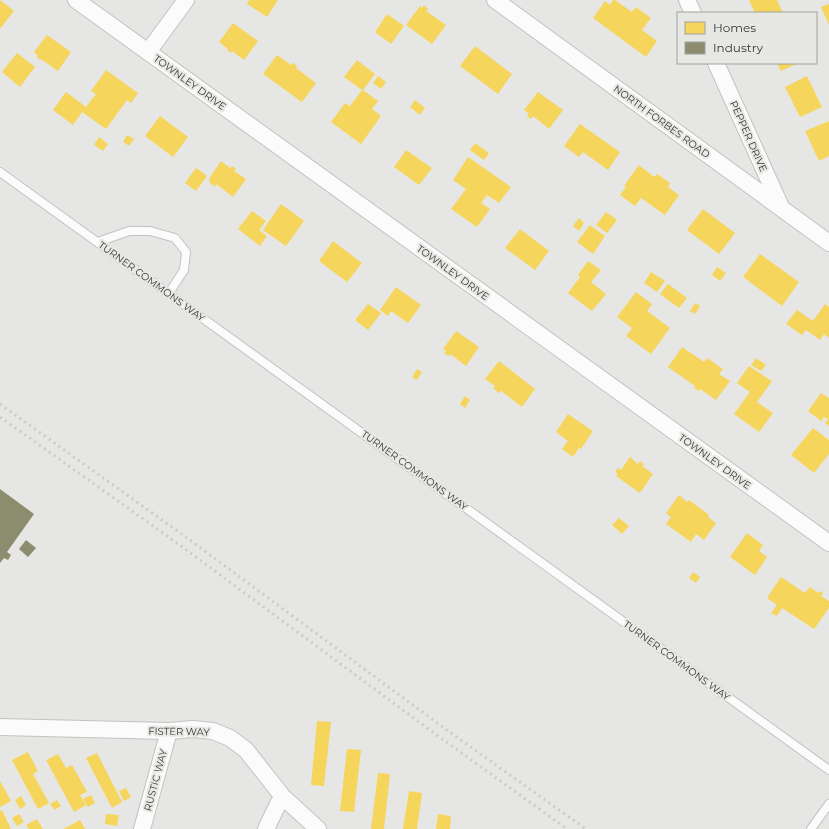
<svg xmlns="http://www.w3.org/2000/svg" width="829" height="829" viewBox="0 0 829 829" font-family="Montserrat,sans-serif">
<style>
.homes{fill:#f6d55c}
.industry{fill:#8c8c6e}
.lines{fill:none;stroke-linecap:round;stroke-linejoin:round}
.service-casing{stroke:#c2c3c1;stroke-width:10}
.minor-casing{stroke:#c2c3c1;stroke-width:18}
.service{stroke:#fbfbfb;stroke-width:8}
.minor{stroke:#fbfbfb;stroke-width:16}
.rail{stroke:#cbcbca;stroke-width:3;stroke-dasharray:2 4;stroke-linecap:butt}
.labels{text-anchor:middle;stroke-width:4;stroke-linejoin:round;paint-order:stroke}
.street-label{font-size:10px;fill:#363634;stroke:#e7e8e3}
</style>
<rect width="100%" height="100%" fill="#e6e7e4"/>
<!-- homes -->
<g class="homes">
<polygon points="0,0 14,11 0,29"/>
<polygon points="249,0 278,0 267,17 247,4"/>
<polygon points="613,0 615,0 632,12 636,7 651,18 642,30 657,41 646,57 593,18 605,1 610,5"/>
<polygon points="749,0 777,0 783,13 755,13"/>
<polygon points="829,4 829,25 821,7"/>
<polygon points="424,5 428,9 426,11 446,25 432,44 406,25 420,6 422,8"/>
<polygon points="387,14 404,26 391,44 375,32"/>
<polygon points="233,23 258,41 244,60 232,51 231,53 227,50 228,49 219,42"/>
<polygon points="47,35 71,52 58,71 41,59 41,60 37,58 38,56 34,52"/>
<polygon points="475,46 512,74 498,94 460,66"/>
<polygon points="17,53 35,67 20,87 2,72"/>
<polygon points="277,55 291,65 293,63 297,66 296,68 316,83 302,102 263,74"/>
<polygon points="357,60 375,74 363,90 378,101 372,109 381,116 361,144 331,122 345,103 350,106 362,90 344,77"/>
<polygon points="777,63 798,63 781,71"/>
<polygon points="106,70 138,93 131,103 127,100 106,129 82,112 73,125 53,110 66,92 86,107 96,94 91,91"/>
<polygon points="378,76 386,82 381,89 373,83"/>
<polygon points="807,76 822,107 800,117 785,87"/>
<polygon points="538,92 563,110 549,129 533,116 531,119 527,116 529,114 524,110"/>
<polygon points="415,100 425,108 420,115 410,107"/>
<polygon points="160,116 188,137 173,157 145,136"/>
<polygon points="829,121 829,156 819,161 805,131"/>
<polygon points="580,124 620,152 608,170 583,152 579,157 564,146"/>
<polygon points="127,135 134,139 129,146 123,142"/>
<polygon points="99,137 108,144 103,151 94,145"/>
<polygon points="475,143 489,153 484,160 470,150"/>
<polygon points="406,150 432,168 419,185 394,167"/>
<polygon points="468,157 511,187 499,203 487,195 481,203 490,209 477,227 451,209 466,189 453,180"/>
<polygon points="221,161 230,168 232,166 236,169 234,171 246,179 233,197 216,184 215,187 209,182 210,180 209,179"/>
<polygon points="639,165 654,177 657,174 670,183 668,187 679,195 665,215 641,198 635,206 620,195 626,187 624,186"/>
<polygon points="196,168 207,176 196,191 185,183"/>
<polygon points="281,204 304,221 286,246 263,230"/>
<polygon points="703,209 735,233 719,254 687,230"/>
<polygon points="252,211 266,221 259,230 267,236 260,246 238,229"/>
<polygon points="606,212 617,220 607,233 596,225"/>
<polygon points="579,218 584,223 579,231 573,226"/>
<polygon points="590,225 605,236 593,254 577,242"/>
<polygon points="520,229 549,251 535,270 505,248"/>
<polygon points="333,241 362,263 347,282 319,261"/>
<polygon points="760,254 799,282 782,306 743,277"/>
<polygon points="588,261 601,270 591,282 606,294 592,311 568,293 580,277 578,275"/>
<polygon points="717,267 726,273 720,281 712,275"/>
<polygon points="651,272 665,281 657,292 644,283"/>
<polygon points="668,284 687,298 679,308 660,294"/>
<polygon points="396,287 421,305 408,323 391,311 388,316 380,310"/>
<polygon points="636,292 652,304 647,311 670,328 651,354 626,336 632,328 617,317"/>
<polygon points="695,303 700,306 695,314 690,311"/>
<polygon points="368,304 381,313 368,330 355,320"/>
<polygon points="825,304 829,307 829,338 824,334 820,340 806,330 802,335 786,324 797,310 813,321"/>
<polygon points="456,331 479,347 466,366 450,354 449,356 444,353 446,351 443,349"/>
<polygon points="682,347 704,362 707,358 723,369 719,374 730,381 716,400 700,389 699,391 694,388 695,386 668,367"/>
<polygon points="756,358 766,365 761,371 751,365"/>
<polygon points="499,361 535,389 522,407 501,391 499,393 493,388 495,386 485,379"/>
<polygon points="749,366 772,381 757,402 773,413 759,432 734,414 750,392 737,383"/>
<polygon points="417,369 422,372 417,380 412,377"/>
<polygon points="821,393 829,398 829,426 825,423 828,419 824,417 821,421 808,411"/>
<polygon points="465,396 470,400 465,408 460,404"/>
<polygon points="568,414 593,431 581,449 579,448 573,457 562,449 568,441 556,432"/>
<polygon points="813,428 829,440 829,454 814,473 791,455"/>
<polygon points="630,457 638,464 640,461 644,464 642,466 653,474 640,493 616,476 618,474 615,472 618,468 621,470"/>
<polygon points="679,495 687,502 689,500 709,515 708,517 716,523 704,540 696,534 691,542 666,524 671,517 666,513"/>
<polygon points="619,518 629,526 622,534 612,525"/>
<polygon points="747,533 763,545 759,551 767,557 755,575 730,557"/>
<polygon points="693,572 700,577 696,583 689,578"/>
<polygon points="781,577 805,593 810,587 818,593 820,591 823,593 821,596 829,601 829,608 814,629 782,608 777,616 771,613 777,605 767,598"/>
<polygon points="317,721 331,722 324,786 311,785"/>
<polygon points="347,749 361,750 354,812 340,811"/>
<polygon points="28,752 38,771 33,774 49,803 38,809 12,760"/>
<polygon points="97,753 122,802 112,808 86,758"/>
<polygon points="58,754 66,768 72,765 87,792 80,795 86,805 74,812 46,760"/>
<polygon points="378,773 390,774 384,829 371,829"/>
<polygon points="0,781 11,801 0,807"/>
<polygon points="126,788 131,797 124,801 119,791"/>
<polygon points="409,791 422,793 417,829 403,829"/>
<polygon points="91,795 95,803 88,807 83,799"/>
<polygon points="21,796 26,805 20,809 15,800"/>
<polygon points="57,800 61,806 54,810 50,804"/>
<polygon points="2,810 11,829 0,829 0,811"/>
<polygon points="19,814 24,822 17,826 12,818"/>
<polygon points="106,814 119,815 117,826 105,824"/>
<polygon points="438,814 451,816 450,829 436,829"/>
<polygon points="37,819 43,829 29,829 26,825"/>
<polygon points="80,820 85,829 63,829 71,825"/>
</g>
<!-- industry -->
<g class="industry">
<polygon points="0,489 34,514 7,552 11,555 8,560 4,558 0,563"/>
<polygon points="26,540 36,548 28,557 19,549"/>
</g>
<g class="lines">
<!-- service casing -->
<g class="service-casing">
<g id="service">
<polyline points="0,172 829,770"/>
<polyline points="98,242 129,231 150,231 175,238 186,252 184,270 169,293"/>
<polyline points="811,829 829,804"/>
</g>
</g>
<!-- minor casing -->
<g class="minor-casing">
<g id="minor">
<polyline points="76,0 829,543"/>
<polyline points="495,0 829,243"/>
<polyline points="687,0 693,13"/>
<polyline points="148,52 186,0"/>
<polyline points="716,63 781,207"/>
<polyline points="0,727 169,731 193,729 213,731 230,738 246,750 283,797 318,829"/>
<polyline points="142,829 169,731"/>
<polyline points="266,829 278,804 283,797"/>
</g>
</g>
<!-- service -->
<use href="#service" class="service"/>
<!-- minor -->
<use href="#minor" class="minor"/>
<!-- rail -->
<g class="rail">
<polyline points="0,404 183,535 444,728 586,829"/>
<polyline points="0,417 177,543 438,736 567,829"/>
</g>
</g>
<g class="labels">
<!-- street labels -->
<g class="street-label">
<text transform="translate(190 82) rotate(36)" y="4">TOWNLEY DRIVE</text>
<text transform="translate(662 121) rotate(36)" y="4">NORTH FORBES ROAD</text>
<text transform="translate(749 136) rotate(66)" y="4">PEPPER DRIVE</text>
<text transform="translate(453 272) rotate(36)" y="4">TOWNLEY DRIVE</text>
<text transform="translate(152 281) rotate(36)" y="4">TURNER COMMONS WAY</text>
<text transform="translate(715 461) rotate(36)" y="4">TOWNLEY DRIVE</text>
<text transform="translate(415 470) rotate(36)" y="4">TURNER COMMONS WAY</text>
<text transform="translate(677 660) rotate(36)" y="4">TURNER COMMONS WAY</text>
<text transform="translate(179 731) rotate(1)" y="4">FISTER WAY</text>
<text transform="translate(155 780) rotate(-75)" y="4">RUSTIC WAY</text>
</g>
</g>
<!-- legend -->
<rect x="677" y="12" width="140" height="52" fill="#e7e8e3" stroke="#a0a19d"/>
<rect x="685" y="22" width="20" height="12" fill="#f6d55c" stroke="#a0a19d"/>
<text x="713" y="32" font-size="12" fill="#363634">Homes</text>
<rect x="685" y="42" width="20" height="12" fill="#8c8c6e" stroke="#a0a19d"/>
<text x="713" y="52" font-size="12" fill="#363634">Industry</text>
</svg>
